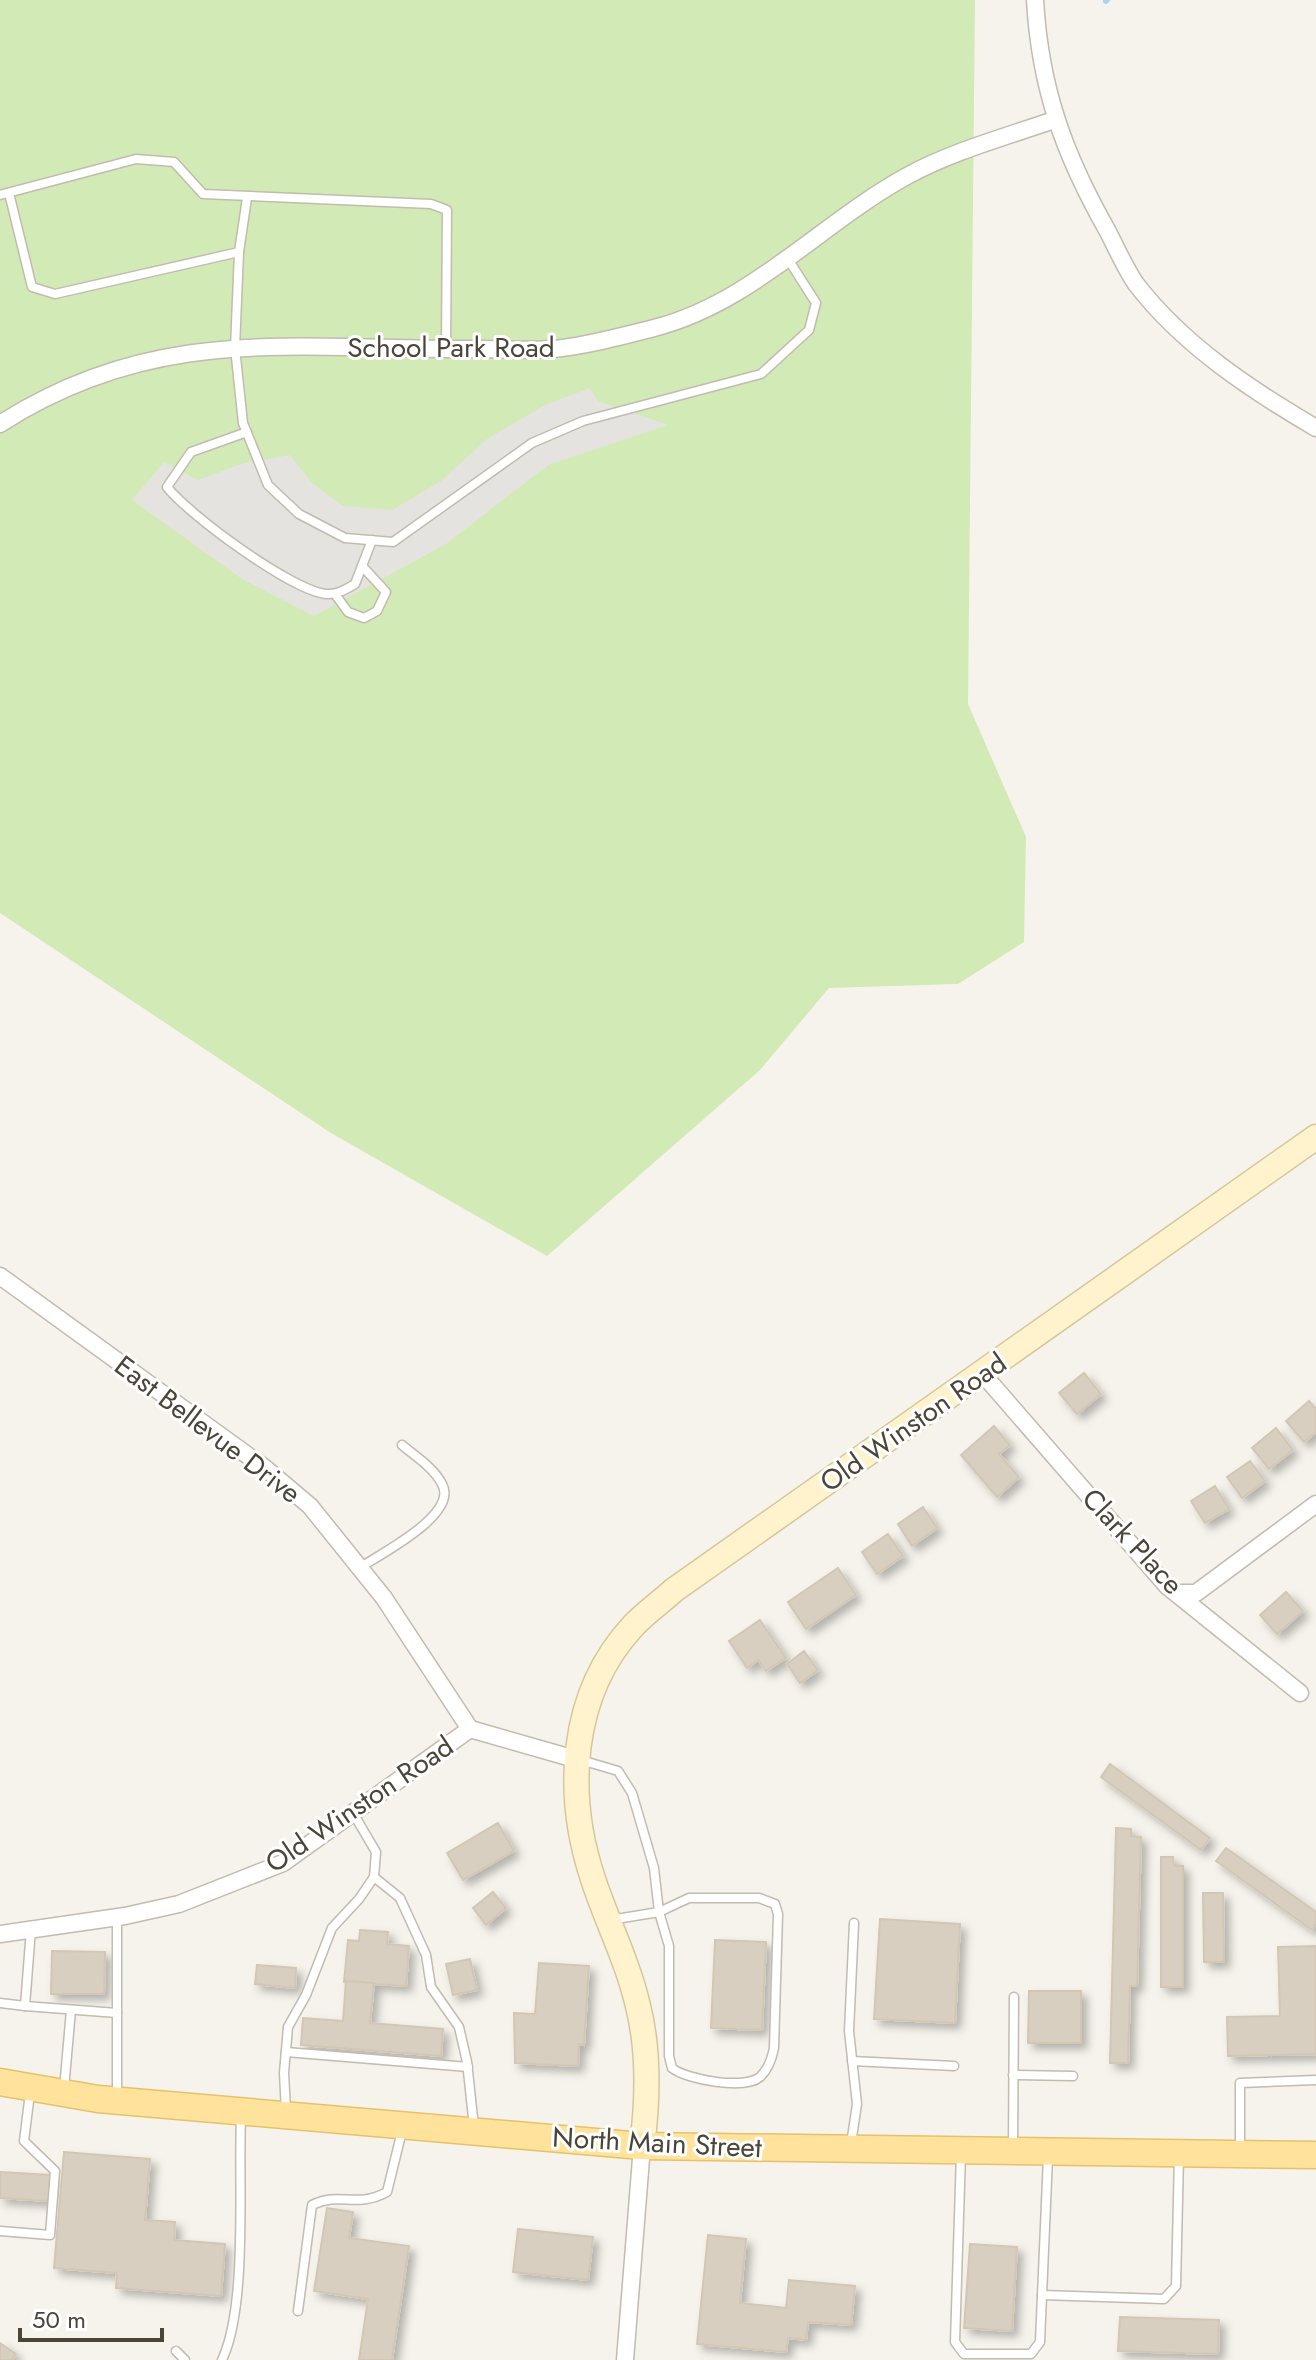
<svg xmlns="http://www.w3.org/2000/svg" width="1316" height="2360" viewBox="0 0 1316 2360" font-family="Jost,sans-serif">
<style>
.green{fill:#d2eab5}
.parking{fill:#e5e3e0}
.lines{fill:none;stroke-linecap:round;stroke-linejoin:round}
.stream{stroke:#a9d4f2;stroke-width:6}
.building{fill:#d8cfc1;stroke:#d3c7b4;stroke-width:2;filter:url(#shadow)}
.lane-casing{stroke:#c2bbae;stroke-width:11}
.street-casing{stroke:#c2bbae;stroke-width:19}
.secondary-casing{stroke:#d6c79b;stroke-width:27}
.primary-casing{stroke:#e6c16a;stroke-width:29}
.lane{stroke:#fff;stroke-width:8}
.street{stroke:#fff;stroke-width:16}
.secondary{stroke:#fff3cd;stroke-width:24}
.primary{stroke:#ffe39c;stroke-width:26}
.labels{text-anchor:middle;stroke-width:6;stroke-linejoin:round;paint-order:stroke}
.street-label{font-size:28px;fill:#4b4439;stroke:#fff}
</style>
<defs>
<filter id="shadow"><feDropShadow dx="5.5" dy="5.5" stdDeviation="4" flood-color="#0004"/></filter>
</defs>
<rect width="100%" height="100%" fill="#f6f3ec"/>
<!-- green -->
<polygon class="green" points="0,0 975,0 968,704 1026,837 1024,942 958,984 829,988 760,1070 547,1256 331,1133 0,913"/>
<!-- parking -->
<polygon class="parking" points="590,388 598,401 668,425 548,465 446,544 314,616 242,579 132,500 164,462 198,480 241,464 290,455 312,483 343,506 392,510 441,481 487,439 547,404"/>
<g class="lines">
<!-- stream -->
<polyline class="stream" points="1106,1 1107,0"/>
</g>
<!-- building -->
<g class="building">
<polygon points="1084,1373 1101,1394 1077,1414 1059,1393"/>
<polygon points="1309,1401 1316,1409 1316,1432 1304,1442 1286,1421"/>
<polygon points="994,1426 1010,1445 999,1454 1019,1477 997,1497 961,1455"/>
<polygon points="1276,1428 1293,1450 1269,1469 1252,1448"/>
<polygon points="1250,1461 1265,1481 1242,1498 1227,1477"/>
<polygon points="1215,1486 1229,1509 1205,1523 1191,1501"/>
<polygon points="923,1507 937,1528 912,1546 898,1524"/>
<polygon points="888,1534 903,1556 877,1574 862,1552"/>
<polygon points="838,1568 856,1595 806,1629 788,1602"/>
<polygon points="1286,1592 1303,1611 1277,1634 1260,1615"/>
<polygon points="760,1620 786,1658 766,1671 758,1660 747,1668 729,1641"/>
<polygon points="804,1651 818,1670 800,1683 787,1664"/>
<polygon points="1110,1764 1210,1838 1201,1850 1101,1777"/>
<polygon points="498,1823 514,1851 463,1880 447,1853"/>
<polygon points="1116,1828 1131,1829 1131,1836 1141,1837 1137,1986 1130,1986 1128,2063 1110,2063"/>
<polygon points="1226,1848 1316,1912 1316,1924 1312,1930 1216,1861"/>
<polygon points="1161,1857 1173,1857 1174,1866 1183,1866 1183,1987 1161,1987"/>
<polygon points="493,1892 506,1908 486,1925 473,1908"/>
<polygon points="1203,1893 1223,1893 1224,1962 1204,1962"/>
<polygon points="880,1919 960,1924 955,2023 874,2019"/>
<polygon points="360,1930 388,1932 387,1944 409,1946 406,1986 344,1982 348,1940 359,1941"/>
<polygon points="715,1940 766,1942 762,2030 711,2028"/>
<polygon points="1316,1946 1316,2054 1228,2056 1227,2017 1280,2016 1278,1947"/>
<polygon points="52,1951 105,1952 104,1994 51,1994"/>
<polygon points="470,1959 477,1990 453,1995 446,1964"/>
<polygon points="539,1963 589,1966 584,2045 579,2044 578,2066 515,2063 514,2013 535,2014"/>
<polygon points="257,1965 296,1968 295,1988 255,1984"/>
<polygon points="346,1981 374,1983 370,2023 443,2029 441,2056 301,2045 303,2018 343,2021"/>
<polygon points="1029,1991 1081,1991 1081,2043 1028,2043"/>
<polygon points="64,2152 150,2159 145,2220 175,2222 174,2240 225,2244 221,2296 116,2288 117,2273 54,2268"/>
<polygon points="0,2172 51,2175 49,2201 0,2198"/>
<polygon points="327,2208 353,2212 349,2238 409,2246 392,2360 359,2360 368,2299 314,2291"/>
<polygon points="518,2229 593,2237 588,2280 513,2272"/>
<polygon points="708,2235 746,2239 740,2303 786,2308 789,2280 855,2286 851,2325 808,2322 806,2340 788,2338 786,2352 697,2344"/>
<polygon points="970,2244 1017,2247 1012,2331 964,2328"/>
<polygon points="1120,2317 1219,2320 1218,2354 1118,2351"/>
<polygon points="0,2343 16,2354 12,2360 0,2360"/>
</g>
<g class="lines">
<!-- lane casing -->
<g class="lane-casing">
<g id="lane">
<polyline points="9,193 32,287 55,294 239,252"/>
<polyline points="0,195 136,159 174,162 203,194 431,204 447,210 446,349"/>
<polyline points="247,198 239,252 235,348 243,423 268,485 299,514 345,538 393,542 532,443 583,421 761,374 809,330 816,303 788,259"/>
<path d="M247,432L191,452L167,487C189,515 291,590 326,594C337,595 346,589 355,584L372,540"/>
<polyline points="335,594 348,612 364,618 377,611 386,592 362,566"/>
<path d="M361,1567C382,1553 459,1514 442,1484C434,1468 415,1456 402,1445"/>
<path d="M581,1760L618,1771L632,1793L654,1868L659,1912L669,1946V2056L672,2068C687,2080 745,2090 760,2077C769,2069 772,2058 774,2048L778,1914L775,1904L759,1898H689L659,1912L610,1920"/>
<polyline points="374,1877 400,1898 426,1955 431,1987 459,2027 467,2062 474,2127"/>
<polyline points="0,2003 25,2006 31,1929"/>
<polyline points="25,2006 117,2013"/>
<polyline points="286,2052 468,2067"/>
<polyline points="852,2061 954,2066"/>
<polyline points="1013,2075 1073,2076"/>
<polyline points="64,2089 71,2010"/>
<polyline points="117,2096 117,1918"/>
<polyline points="286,2111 284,2073 288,2027 306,1995 332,1928 359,1899 374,1877 376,1852 353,1813"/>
<polyline points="851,2144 857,2104 849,2031 854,1923"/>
<polyline points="1013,2147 1014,1997"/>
<polyline points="1240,2151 1240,2083 1316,2080"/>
<polyline points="961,2154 955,2342 964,2354 1031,2354 1040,2342 1048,2157"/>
<polyline points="0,2231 50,2235 55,2171 24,2141 30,2093"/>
<polyline points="1042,2295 1164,2299 1176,2286 1179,2156"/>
<path d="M298,2311L312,2205C341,2191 355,2209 387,2192L402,2131"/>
<polyline points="176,2351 185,2360"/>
<path d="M222,2360C248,2305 238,2181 241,2117"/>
</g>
</g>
<!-- street casing -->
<g class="street-casing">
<g id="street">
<path d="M1035,0C1040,88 1064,154 1107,230C1116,247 1125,268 1136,284C1183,345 1251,390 1316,428"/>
<path d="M0,424C157,323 299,350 475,349C501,349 528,351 554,349C586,346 622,336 654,328C752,303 821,223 907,176C953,151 1005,137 1054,120"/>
<polyline points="0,1276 265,1468 310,1506 384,1598 470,1729"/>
<polyline points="982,1373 1167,1586 1300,1693"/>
<polyline points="1179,1593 1196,1593 1316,1504"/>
<polyline points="0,1934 125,1916 179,1904 283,1863 470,1729 575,1759"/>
<polyline points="625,2360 642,2146"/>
</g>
</g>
<!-- secondary casing -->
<g class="secondary-casing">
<path id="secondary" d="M642,2146C648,2100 649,2050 638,2006C628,1962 607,1922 593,1879C565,1795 569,1695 633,1626C645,1613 661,1602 674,1590L1316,1137"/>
</g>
<!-- primary casing -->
<g class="primary-casing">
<polyline id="primary" points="0,2082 98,2099 642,2146 1316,2155"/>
</g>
<!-- lane -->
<use href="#lane" class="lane"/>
<!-- street -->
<use href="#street" class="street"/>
<!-- secondary -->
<use href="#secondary" class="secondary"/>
<!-- primary -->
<use href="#primary" class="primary"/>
</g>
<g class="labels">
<!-- street labels -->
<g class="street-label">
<text x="451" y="357">School Park Road</text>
<text transform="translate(913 1422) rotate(-35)" y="10">Old Winston Road</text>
<text transform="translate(208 1429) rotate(37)" y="10">East Bellevue Drive</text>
<text transform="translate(1133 1541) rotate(47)" y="10">Clark Place</text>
<text transform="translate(359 1804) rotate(-34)" y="10">Old Winston Road</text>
<text transform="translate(657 2142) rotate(3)" y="10">North Main Street</text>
</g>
</g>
<!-- scale -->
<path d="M20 2328v12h142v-12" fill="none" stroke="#4b4439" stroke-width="4"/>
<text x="32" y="2328" font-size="24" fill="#4b4439" stroke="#ffffff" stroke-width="6" paint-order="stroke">50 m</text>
</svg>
